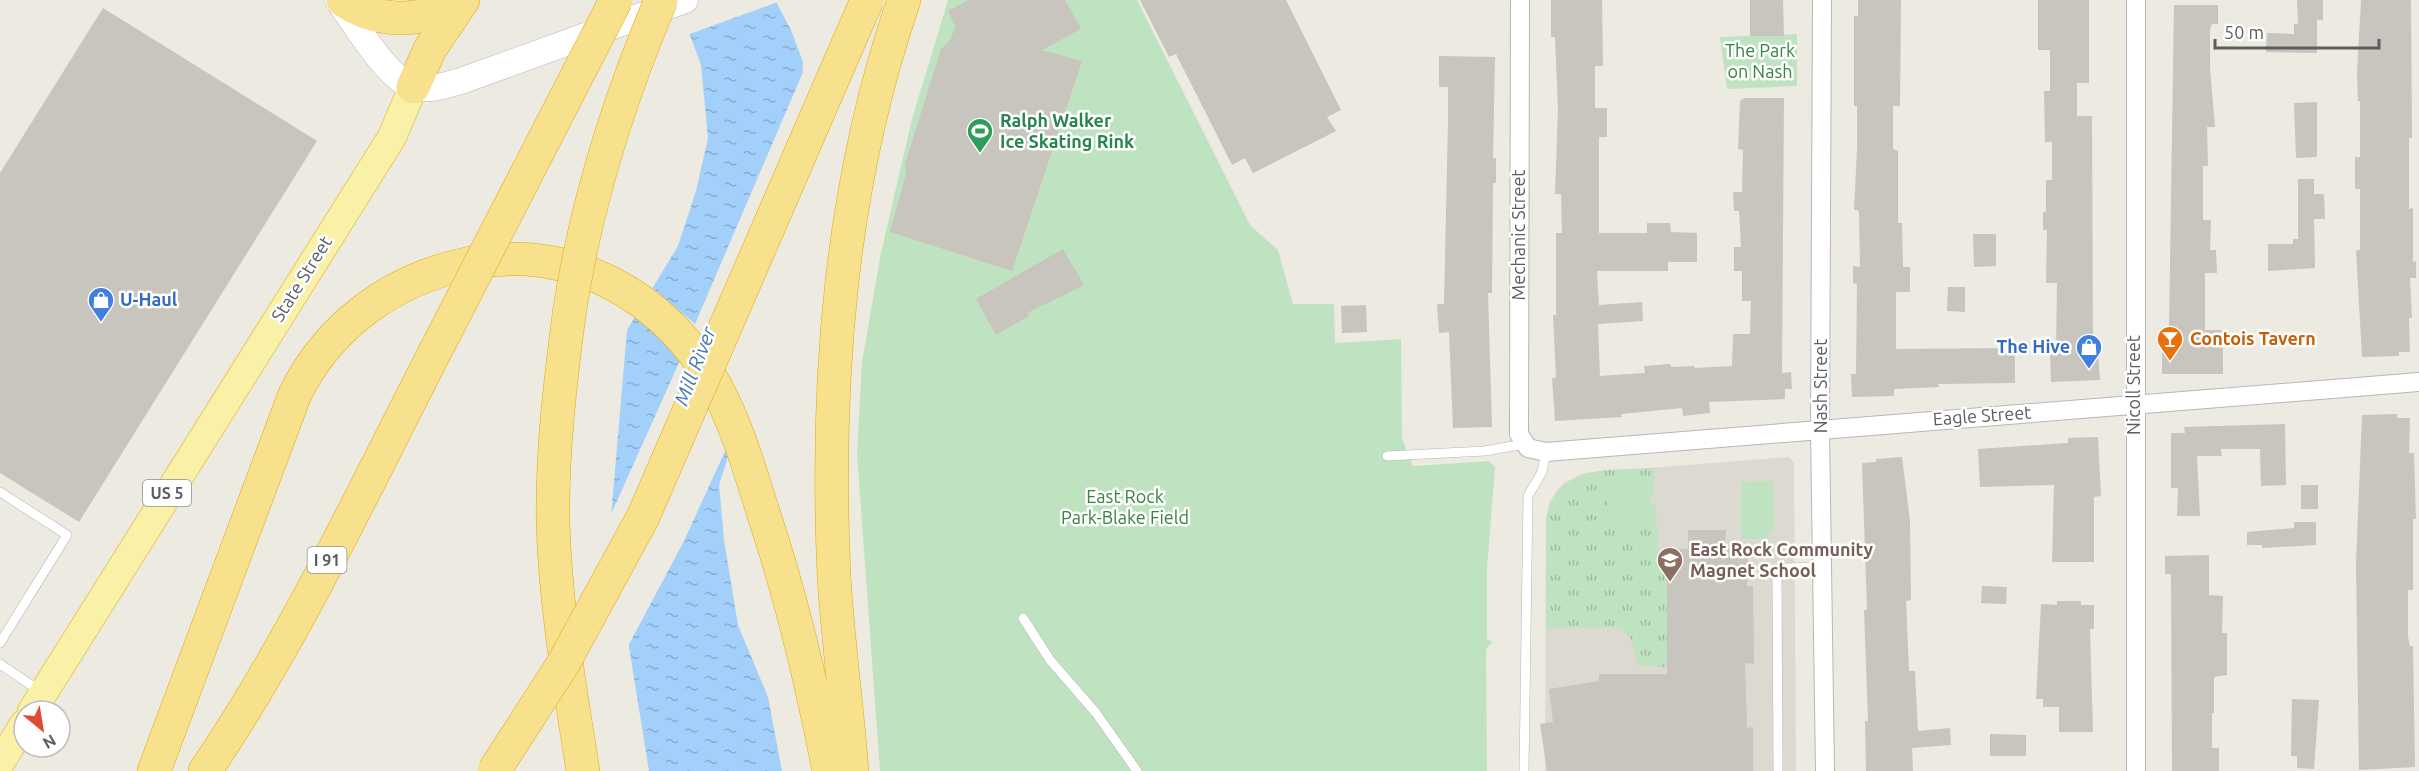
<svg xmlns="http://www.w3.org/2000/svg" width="2419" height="771" viewBox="0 0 2419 771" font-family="Ubuntu,sans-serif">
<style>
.education{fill:#dcd9d0}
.grass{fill:url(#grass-tufts)}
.park{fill:#bfe3c0}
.water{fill:url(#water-ripples)}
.pier{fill:#eceae1}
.building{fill:#c8c4be}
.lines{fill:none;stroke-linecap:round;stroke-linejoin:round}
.lane-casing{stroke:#b4b7bb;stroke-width:10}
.street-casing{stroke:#b4b7bb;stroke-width:20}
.secondary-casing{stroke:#b5b8bd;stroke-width:27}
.primary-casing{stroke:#e9c95d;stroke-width:30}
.highway-casing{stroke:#e2a90c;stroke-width:34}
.lane{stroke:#fff;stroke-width:9}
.street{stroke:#fff;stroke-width:18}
.secondary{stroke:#fff;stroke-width:26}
.primary{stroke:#faf1a8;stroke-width:28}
.highway{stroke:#f7e18d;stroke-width:33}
.highway-bridge-casing{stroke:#e2a90c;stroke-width:34;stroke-linecap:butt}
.highway-bridge{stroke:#f7e18d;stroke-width:33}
.labels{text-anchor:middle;stroke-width:5;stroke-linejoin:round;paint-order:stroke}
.shield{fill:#fff;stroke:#8c8e90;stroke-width:1.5}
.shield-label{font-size:16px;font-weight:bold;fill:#5a5d61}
.park-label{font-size:18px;fill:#398240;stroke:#fff}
.leisure-label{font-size:18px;font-weight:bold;fill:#27864d;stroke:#fff;text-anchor:start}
.street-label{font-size:18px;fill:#5a5d61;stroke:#fff}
.shop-label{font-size:18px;font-weight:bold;fill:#366cbe;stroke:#fff;text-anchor:start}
.food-label{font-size:18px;font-weight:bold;fill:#c56008;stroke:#fff;text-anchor:start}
.education-label{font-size:18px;font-weight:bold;fill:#785e54;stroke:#fff;text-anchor:start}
.water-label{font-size:20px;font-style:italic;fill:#4576b3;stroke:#fff}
</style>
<defs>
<pattern id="grass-tufts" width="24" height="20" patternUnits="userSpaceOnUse" patternTransform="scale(1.5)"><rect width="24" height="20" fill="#bfe3c0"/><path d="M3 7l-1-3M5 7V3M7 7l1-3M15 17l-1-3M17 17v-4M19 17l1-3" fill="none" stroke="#9ebb9f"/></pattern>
<pattern id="water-ripples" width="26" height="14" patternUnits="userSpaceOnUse" patternTransform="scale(1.5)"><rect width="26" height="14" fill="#a3d0fa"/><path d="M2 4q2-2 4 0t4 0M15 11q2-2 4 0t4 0" fill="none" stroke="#88acce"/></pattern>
</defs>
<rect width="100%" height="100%" fill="#eceae1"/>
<!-- education -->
<polygon class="education" points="1789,457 1794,463 1796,771 1545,771 1546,519 1549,503 1556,492 1564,483 1584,473"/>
<!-- grass -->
<path class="grass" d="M1655,468L1653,497L1649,498V480L1608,482L1609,519L1612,524L1651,528L1650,504L1655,503L1659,561L1667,565V665L1664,667L1638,665C1632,649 1637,637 1618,628H1546V519C1559,462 1608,471 1655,468Z"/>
<!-- park -->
<g class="park">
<polygon points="948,0 1137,0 1250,225 1278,250 1293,304 1334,304 1335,343 1401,339 1402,438 1413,466 1489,461 1495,467 1487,568 1487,639 1492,642 1486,650 1487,771 880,771 857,454 862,362 881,253 896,188 912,119"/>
<polygon points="1797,34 1797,86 1727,89 1720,37"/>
<polygon points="1649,480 1651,528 1622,532 1609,519 1608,482"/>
<polygon points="1773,481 1774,532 1768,532 1769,539 1741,539 1741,482"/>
</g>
<!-- water -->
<polygon class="water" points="677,0 775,0 791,30 803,62 801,109 762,349 719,485 724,540 738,625 768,697 782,771 649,771 610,529 627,330 678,246 696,191 708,138 701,65"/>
<!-- pier -->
<g class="pier">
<polygon points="674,0 778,0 778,2 687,35"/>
<polygon points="806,65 804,108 831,151 808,241 745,402 747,406 731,457 727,447 683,543 627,648 608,521 682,356 634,311 649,285 695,324"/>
</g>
<!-- building -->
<g class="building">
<polygon points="968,0 1065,0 1081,29 1042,50 1082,61 1012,271 890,232 906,174 905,164 941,49 951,39 955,26 948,11"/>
<polygon points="1140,0 1286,0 1341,110 1327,117 1336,131 1253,173 1245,158 1232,165 1176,54 1169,57"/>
<polygon points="1551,0 1602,0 1603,66 1595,66 1595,108 1607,108 1607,137 1599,137 1599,233 1647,233 1647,223 1670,223 1671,232 1697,233 1697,262 1668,262 1668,271 1597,271 1599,305 1642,302 1643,321 1598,324 1600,376 1645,373 1644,366 1670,364 1671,367 1694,366 1695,368 1732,366 1733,334 1750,334 1751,301 1742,301 1742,271 1734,271 1734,247 1741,247 1739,211 1734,211 1733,192 1742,192 1743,150 1738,149 1740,101 1744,98 1784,98 1782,373 1791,372 1792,389 1785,389 1785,399 1709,402 1710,413 1683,416 1682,408 1621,414 1622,417 1555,421 1552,378 1556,378 1553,315 1556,315 1556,233 1562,233 1561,194 1555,194 1558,109 1555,37 1551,37"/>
<polygon points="1750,0 1783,0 1784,36 1750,36"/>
<polygon points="1858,0 1901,0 1900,106 1893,106 1893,149 1898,151 1898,223 1902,223 1903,267 1910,267 1910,292 1896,292 1896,349 2015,348 2015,383 1938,384 1939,387 1894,389 1894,396 1852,397 1851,374 1856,374 1857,284 1853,283 1853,266 1860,267 1859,214 1858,210 1854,210 1857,149 1857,106 1854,106 1854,16 1858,16"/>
<polygon points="2038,0 2089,0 2089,83 2077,83 2077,116 2092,116 2093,351 2098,351 2100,380 2051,382 2050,353 2056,353 2057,283 2046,283 2047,230 2043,230 2043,212 2046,212 2046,180 2052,180 2052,142 2045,142 2044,91 2050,91 2050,50 2038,50"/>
<polygon points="2297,0 2323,0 2323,20 2317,20 2317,53 2266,52 2267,33 2294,34 2294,24 2298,24"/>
<polygon points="2361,0 2411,0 2412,138 2409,138 2409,209 2413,208 2413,262 2416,261 2416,278 2410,278 2412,318 2409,318 2410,352 2399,352 2399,356 2362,357 2356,250 2360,250 2360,189 2355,189 2355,157 2360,157 2360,101 2358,101 2357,73"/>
<polygon points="2174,5 2218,5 2218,24 2212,24 2210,29 2210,68 2215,127 2207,127 2208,166 2203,166 2203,220 2211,220 2210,250 2216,250 2217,273 2205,273 2205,330 2223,330 2223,374 2162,374 2162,330 2169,330"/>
<polygon points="103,8 317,141 79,522 0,473 0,173"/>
<polygon points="1439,56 1495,57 1493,158 1496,158 1496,183 1493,183 1492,293 1488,293 1492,427 1453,428 1449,332 1439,333 1437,304 1444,304 1448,122 1448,87 1439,87"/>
<polygon points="2317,102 2317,157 2296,158 2294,103"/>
<polygon points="2298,179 2314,179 2314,194 2324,194 2325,219 2314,219 2315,268 2268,271 2268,244 2293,244 2293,239 2298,239"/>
<polygon points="1973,234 1996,234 1996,266 1974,267"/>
<polygon points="1063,249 1084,285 1027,313 1029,316 996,335 976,299"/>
<polygon points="1948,287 1965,287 1965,312 1947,311"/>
<polygon points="1366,305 1367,332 1342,333 1341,306"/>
<polygon points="2397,414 2397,418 2410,418 2409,453 2414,453 2416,519 2413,519 2413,590 2408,590 2408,637 2410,646 2413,646 2415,767 2359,770 2356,564 2362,415"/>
<polygon points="2285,424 2286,485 2261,486 2260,449 2221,449 2222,456 2197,456 2200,516 2177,516 2178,488 2171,488 2171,433 2185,433 2184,427"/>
<polygon points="2098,437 2101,496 2094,497 2094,562 2052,562 2054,485 1980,487 1978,449 2068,443 2068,438"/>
<polygon points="1902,457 1910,521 1911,600 1906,601 1909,671 1915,671 1918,731 1950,728 1951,745 1912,748 1913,771 1866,771 1865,721 1868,721 1864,610 1867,610 1862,463 1876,462 1876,459"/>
<rect x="2301" y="485" width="17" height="24"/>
<polygon points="2294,522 2316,522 2316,545 2262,548 2262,545 2247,545 2247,532 2294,528"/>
<polygon points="1688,530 1726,530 1725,548 1748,548 1747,586 1753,586 1754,664 1745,663 1747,728 1753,727 1753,771 1547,771 1540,724 1553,722 1549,689 1599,681 1599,674 1667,674 1667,550 1688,549"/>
<polygon points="2209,555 2209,595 2223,596 2222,633 2227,633 2227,675 2214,677 2214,713 2212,713 2212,748 2219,748 2219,771 2172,771 2171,574 2165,574 2165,556"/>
<polygon points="1982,586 2007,587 2006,604 1981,603"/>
<polygon points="2057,601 2081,601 2081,605 2094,605 2094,629 2090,629 2093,732 2059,732 2059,707 2043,707 2043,699 2036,699 2041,604 2057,605"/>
<polygon points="2292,699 2319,700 2314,769 2297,768 2297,756 2291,756"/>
<polygon points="1990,734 2026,735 2026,756 1990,756"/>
</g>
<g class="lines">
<!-- lane casing -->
<g class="lane-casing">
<g id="lane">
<polyline points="1387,456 1485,451 1524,444"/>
<polyline points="0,492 67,535 0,643"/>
<polyline points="1023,618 1050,660 1096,713 1137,771"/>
<polyline points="0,664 40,691"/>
<polyline points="1524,771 1528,496 1542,472 1546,452"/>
<polyline points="1778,771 1777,579 1780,571 1786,568 1822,567"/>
</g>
</g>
<!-- street casing -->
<g class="street-casing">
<g id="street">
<polyline points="1520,0 1519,434 1528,448 1546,452 2419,382"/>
<polyline points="1822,0 1820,429 1825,771"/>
<polyline points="2136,771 2136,0"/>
</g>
</g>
<!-- secondary casing -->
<g class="secondary-casing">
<path id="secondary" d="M338,0C355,23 387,80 415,87C431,91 446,85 461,81L685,0"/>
</g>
<!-- primary casing -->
<g class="primary-casing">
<g id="primary">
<polyline points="32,711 392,137 413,87"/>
<polyline points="0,763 24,724"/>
</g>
</g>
<!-- highway casing -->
<g class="highway-casing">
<g id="highway">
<path d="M343,0C377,23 422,25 456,0"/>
<polyline points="413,87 430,49 463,0"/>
<path d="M569,315C560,384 552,452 553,521C555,605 570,688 583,771"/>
<path d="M154,771L295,394C329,325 392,280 466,264C568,242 665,295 715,385C737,425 750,471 764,515C792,599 812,684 829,771"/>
<path d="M205,771C296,637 365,487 439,344"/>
<path d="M852,771C847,706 838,642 834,577C825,382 840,186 904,0"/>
</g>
</g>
<!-- lane -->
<use href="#lane" class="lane"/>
<!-- street -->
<use href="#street" class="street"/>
<!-- secondary -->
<use href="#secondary" class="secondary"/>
<!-- primary -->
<use href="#primary" class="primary"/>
<!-- highway -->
<use href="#highway" class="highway"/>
<!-- highway-bridge casing -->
<g class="highway-bridge-casing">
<g id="highway-bridge">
<path d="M569,315C585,206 618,102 661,0"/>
<polyline points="439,344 616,0"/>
<polyline points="494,771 563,664 643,517 867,0"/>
</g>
</g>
<!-- highway-bridge -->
<use href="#highway-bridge" class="highway-bridge"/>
</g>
<!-- icons -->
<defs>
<g id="stadium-pin" transform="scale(1.35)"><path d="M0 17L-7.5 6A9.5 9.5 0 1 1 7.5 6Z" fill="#2e9e5b" stroke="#fff"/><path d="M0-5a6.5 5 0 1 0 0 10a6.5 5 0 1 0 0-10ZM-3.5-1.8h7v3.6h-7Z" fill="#fff"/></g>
<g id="shop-pin" transform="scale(1.35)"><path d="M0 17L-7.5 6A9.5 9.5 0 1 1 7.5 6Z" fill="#3f7fe0" stroke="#fff"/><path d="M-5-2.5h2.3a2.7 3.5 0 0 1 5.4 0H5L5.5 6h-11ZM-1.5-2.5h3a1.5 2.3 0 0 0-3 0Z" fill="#fff"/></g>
<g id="bar-pin" transform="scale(1.35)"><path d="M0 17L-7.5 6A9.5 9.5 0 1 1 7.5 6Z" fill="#e8710a" stroke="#fff"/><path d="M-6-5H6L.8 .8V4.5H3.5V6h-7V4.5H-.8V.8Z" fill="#fff"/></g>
<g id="school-pin" transform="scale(1.35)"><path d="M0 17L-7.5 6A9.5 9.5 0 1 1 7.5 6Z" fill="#8d6e63" stroke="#fff"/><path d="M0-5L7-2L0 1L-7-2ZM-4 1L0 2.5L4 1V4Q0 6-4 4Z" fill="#fff"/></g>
</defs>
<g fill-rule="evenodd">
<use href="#stadium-pin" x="980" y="131"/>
<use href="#shop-pin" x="101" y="300"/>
<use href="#bar-pin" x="2170" y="339"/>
<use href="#shop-pin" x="2089" y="347"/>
<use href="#school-pin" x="1670" y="560"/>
</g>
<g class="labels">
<!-- shield labels -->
<g class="shield">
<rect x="143" y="480" width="48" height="26" rx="4.5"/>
<rect x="307.5" y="547" width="39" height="26" rx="4.5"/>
</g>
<g class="shield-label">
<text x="167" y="499">US 5</text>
<text x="327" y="566">I 91</text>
</g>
<!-- park labels -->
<g class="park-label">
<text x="1760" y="57">The Park<tspan x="1760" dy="21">on Nash</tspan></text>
<text x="1125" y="503">East Rock<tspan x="1125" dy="21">Park-Blake Field</tspan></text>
</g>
<!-- leisure labels -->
<g class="leisure-label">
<text x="1000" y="127">Ralph Walker<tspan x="1000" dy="21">Ice Skating Rink</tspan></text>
</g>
<!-- street labels -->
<g class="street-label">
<text transform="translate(1519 235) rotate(-90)" y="6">Mechanic Street</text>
<text transform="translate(302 279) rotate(-58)" y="6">State Street</text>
<text transform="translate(2134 385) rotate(-90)" y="6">Nicoll Street</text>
<text transform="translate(1821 386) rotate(-90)" y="6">Nash Street</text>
<text transform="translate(1982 416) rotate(-4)" y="6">Eagle Street</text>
</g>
<!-- shop labels -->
<g class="shop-label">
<text x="120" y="306">U-Haul</text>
<text x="2070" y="353" text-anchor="end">The Hive</text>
</g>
<!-- food labels -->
<g class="food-label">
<text x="2190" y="345">Contois Tavern</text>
</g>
<!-- education labels -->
<g class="education-label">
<text x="1690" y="556">East Rock Community<tspan x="1690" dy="21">Magnet School</tspan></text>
</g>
<!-- water labels -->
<g class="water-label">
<text transform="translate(695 366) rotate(-69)" y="7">Mill River</text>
</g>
</g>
<!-- north arrow -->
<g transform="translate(42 729) rotate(150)"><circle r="28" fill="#ffffff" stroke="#bdbec0" stroke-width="1.5"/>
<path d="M0-4.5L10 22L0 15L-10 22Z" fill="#df4a34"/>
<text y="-9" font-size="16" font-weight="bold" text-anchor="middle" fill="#5a5d61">N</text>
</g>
<!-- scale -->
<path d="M2215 39v9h164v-9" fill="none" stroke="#5a5d61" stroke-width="3"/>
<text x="2224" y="39" font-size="18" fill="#5a5d61" stroke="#ffffff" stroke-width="4.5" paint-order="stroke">50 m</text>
</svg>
